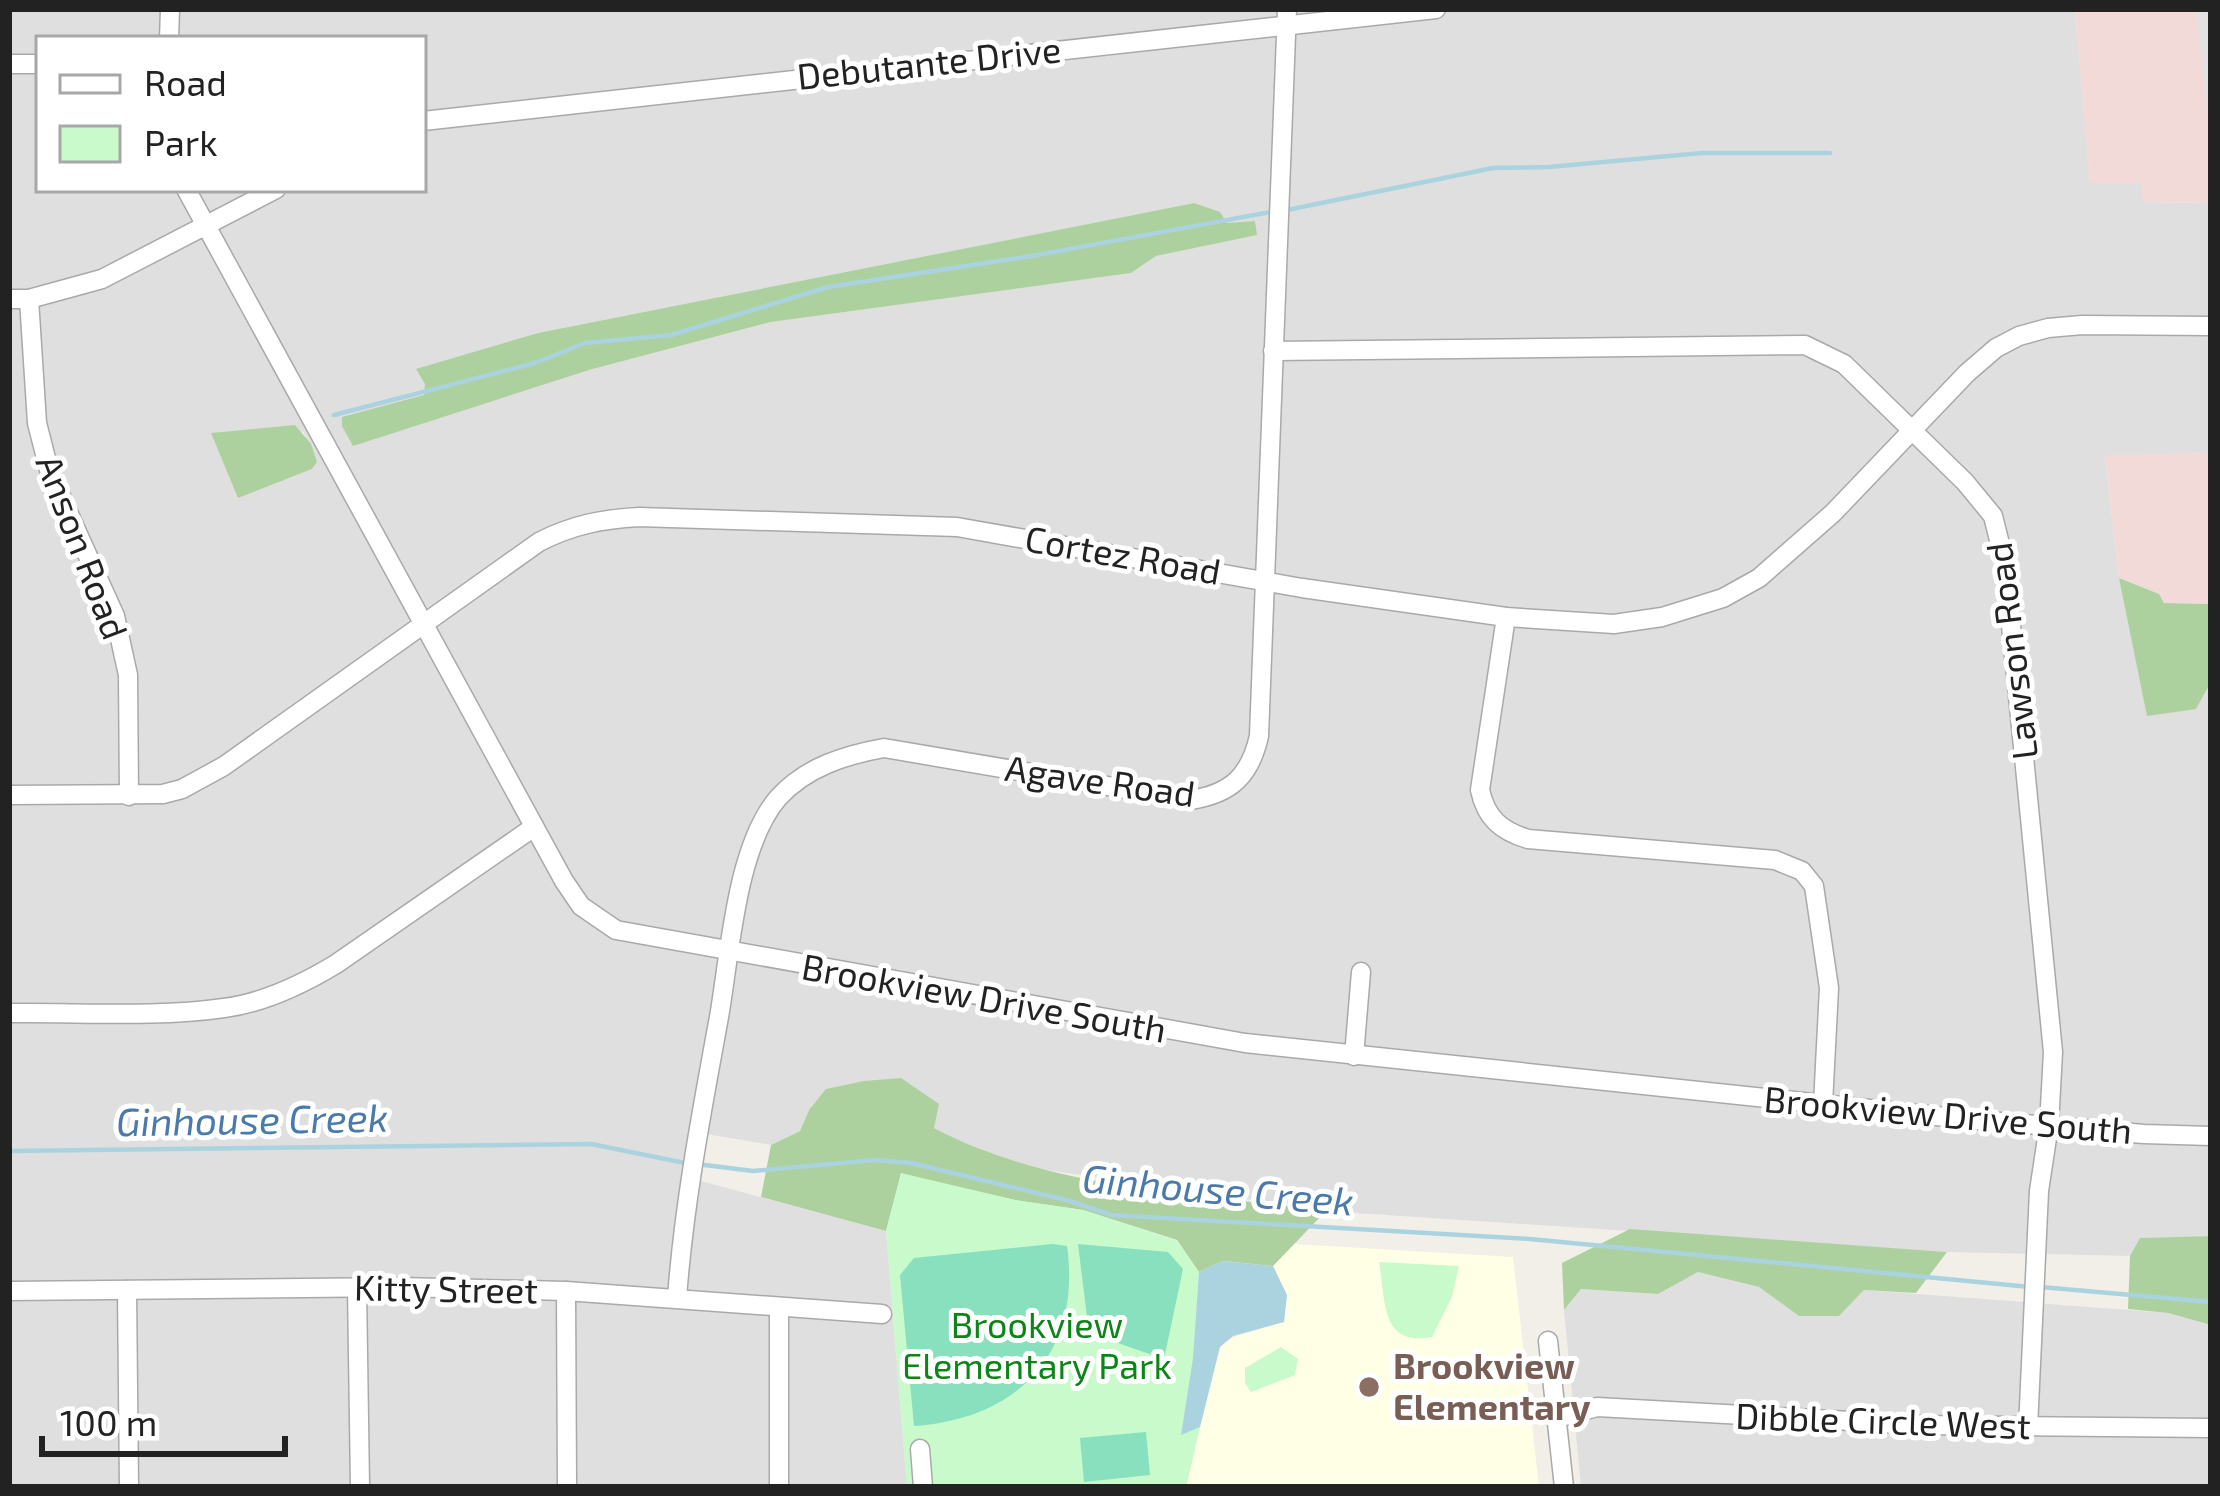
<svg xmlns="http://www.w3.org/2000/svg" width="2220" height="1496" viewBox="0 0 2220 1496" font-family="'Exo 2',sans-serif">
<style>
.residential{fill:#e0dfdf;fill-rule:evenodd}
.commercial{fill:#f2dad9}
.education{fill:#ffffe5}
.forest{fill:#add19e}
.park{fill:#c8facc}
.pitch{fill:#88e0be}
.parking{fill:#e2e2e2}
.water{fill:#aad3df}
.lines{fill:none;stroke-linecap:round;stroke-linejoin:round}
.stream{stroke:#aad3df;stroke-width:4.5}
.minor-casing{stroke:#a9a9a9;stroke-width:21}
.minor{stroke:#fff;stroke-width:18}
.education-dot{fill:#8d6e63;stroke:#fff;stroke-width:4.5}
.labels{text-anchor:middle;stroke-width:10;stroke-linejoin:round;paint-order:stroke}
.street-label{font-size:36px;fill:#222;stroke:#fff}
.park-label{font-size:36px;fill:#0c8416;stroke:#fff}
.education-label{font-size:36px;font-weight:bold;fill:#785e54;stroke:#fff;text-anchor:start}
.water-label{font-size:39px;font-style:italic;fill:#4a7aab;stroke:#fff}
</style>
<rect width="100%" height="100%" fill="#f2efe9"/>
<!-- residential -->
<g class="residential">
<path d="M9,9H2075L2090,182L2141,183L2144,202L2211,203V453L2105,456L2119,578L2196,709L2211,682V1236L2141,1238L2130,1256L1947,1252L1326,1211L1026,1167L976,1150L934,1128L809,1110L800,1131L771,1145L689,1131L682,1176L886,1231L907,1487H9ZM39,39H423V189H39ZM1194,203L1227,224L1255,221L1256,235L1156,256L1131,273L771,322L589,370L425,395L426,384L417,370L538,333ZM303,431L317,462L312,469L237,498Z"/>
<polygon points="1698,1272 1759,1287 1799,1316 1839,1316 1864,1290 2168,1313 2211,1325 2211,1487 1581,1487 1564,1310 1581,1289 1657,1294"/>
</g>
<!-- commercial -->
<g class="commercial">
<polygon points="2075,9 2211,9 2211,203 2143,202 2141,183 2090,183"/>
<polygon points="2211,453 2211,604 2164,603 2159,594 2119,578 2105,455"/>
</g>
<!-- education -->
<polygon class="education" points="1294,1244 1513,1257 1539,1487 1186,1487 1219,1347 1233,1337 1284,1322 1287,1295 1273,1266"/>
<!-- forest -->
<g class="forest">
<polygon points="1194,203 1220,212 1227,223 1255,221 1257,235 1156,256 1131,273 771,322 589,370 353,446 342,426 342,417 424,395 425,384 416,369 538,333"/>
<polygon points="295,425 311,444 317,462 312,469 238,498 211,433"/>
<polygon points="2119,578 2159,594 2164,603 2211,604 2211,682 2196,709 2147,716"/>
<path d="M901,1078L939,1104L934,1128C1052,1190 1195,1193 1326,1211L1273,1266L1223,1261L1199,1272L1177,1240L1083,1210L1015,1200L901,1174L886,1231L761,1197L771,1145L800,1131L809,1110L826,1089L864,1081Z"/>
<polygon points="1630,1229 1947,1252 1916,1293 1864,1290 1839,1316 1799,1316 1759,1287 1698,1272 1658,1294 1581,1289 1564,1310 1562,1263"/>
<polygon points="2211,1236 2211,1325 2168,1313 2128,1309 2130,1256 2140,1238"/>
</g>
<!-- park -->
<g class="park">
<polygon points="901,1173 1015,1200 1083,1210 1177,1241 1199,1272 1193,1358 1181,1434 1200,1427 1186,1487 907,1487 886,1231"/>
<path d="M1379,1262L1459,1266L1452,1297L1432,1337C1380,1347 1386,1301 1379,1262Z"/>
<polygon points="1281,1347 1298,1359 1295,1375 1251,1392 1245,1383 1245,1368"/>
</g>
<!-- pitch -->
<g class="pitch">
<path d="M1052,1244L1067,1246C1082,1353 1018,1419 914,1426L900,1275L914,1258Z"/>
<polygon points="1078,1244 1168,1252 1183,1269 1164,1359 1089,1333"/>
<polygon points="1146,1432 1150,1475 1084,1482 1080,1438"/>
</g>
<!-- parking -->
<polygon class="parking" points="2196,9 2211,9 2211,143"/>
<!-- water -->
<polygon class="water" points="1223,1261 1273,1266 1287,1295 1284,1322 1233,1336 1220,1347 1200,1427 1181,1435 1193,1358 1199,1272"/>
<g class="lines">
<!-- stream -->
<g class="stream">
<polyline points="1287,210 1493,168 1549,167 1702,153 1830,153"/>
<polyline points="334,415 535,363 585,343 671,335 828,287 1032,256 1276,211"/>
<polyline points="9,1151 591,1144 685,1163"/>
<polyline points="697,1164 753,1171 875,1160 911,1163 1070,1201 1111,1215 1530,1239 2030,1287"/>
<polyline points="2041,1287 2211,1302"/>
</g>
<!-- minor casing -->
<g class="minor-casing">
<g id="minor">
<polyline points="169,39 170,9"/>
<polyline points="9,64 39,64"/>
<polyline points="423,121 1436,9"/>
<polyline points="186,189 564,881 581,906 616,930 1245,1043 1965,1119 2144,1134 2211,1136"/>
<polyline points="9,299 29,299 102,279 276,189"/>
<polyline points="29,299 37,423 49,470 115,616 128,675 129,796"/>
<polyline points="1273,351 1805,345 1844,364 1965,482 1993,516 2005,564 2053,1052 2049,1125 2039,1191 2028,1428"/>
<path d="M1506,617L1480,790C1486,818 1501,831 1528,839L1775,860L1802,871L1814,886L1829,988L1823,1104"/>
<path d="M9,795L163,794L182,789L224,766L539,542C572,525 602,519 639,517L957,527L1302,588L1506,617L1614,624L1662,617L1723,598L1759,578L1833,513L1967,373L1996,348L2019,336L2048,328L2082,325L2211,326"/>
<path d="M9,1013C80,1012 154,1018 224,1008C263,1003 303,984 336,964L534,827"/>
<polyline points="1354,1056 1361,972"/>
<polyline points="357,1287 360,1487"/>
<polyline points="127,1290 129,1487"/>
<polyline points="9,1291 401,1287 566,1291 882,1314"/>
<polyline points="566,1291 567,1487"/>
<path d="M677,1298C684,1203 702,1110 719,1017C730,954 736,847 778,798C806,767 845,755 884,748L1190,800C1231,794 1250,776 1259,736L1287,9"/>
<polyline points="779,1308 779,1487"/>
<polyline points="1548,1341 1564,1487"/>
<polyline points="1557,1418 1597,1407 1924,1425 2211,1428"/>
<polyline points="920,1449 923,1487"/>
</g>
</g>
<!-- minor -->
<use href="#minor" class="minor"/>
</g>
<!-- markers -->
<circle class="education-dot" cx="1369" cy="1387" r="12"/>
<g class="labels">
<!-- street labels -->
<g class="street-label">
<text transform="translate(929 63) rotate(-6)" y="13">Debutante Drive</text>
<text transform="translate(82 547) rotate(69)" y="13">Anson Road</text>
<text transform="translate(1123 555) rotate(10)" y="13">Cortez Road</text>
<text transform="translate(2012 651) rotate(-97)" y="13">Lawson Road</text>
<text transform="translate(1100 781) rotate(8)" y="13">Agave Road</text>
<text transform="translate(984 998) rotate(10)" y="13">Brookview Drive South</text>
<text transform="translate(1948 1115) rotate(5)" y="13">Brookview Drive South</text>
<text transform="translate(446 1289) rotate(1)" y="13">Kitty Street</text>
<text transform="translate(1883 1421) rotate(2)" y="13">Dibble Circle West</text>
</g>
<!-- park labels -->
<g class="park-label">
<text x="1037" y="1338">Brookview<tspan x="1037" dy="41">Elementary Park</tspan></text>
</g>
<!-- education labels -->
<g class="education-label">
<text x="1393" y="1379">Brookview<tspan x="1393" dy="41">Elementary</tspan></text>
</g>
<!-- water labels -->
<g class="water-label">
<text transform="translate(252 1120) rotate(-1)" y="14">Ginhouse Creek</text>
<text transform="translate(1218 1190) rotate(5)" y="14">Ginhouse Creek</text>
</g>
</g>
<!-- border -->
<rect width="2220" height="1496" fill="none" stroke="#222222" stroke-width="24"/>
<!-- legend -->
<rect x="36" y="36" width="390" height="156" fill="#ffffff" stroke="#a7a7a7" stroke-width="3"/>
<rect x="60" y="75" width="60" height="18" fill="#ffffff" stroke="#a7a7a7" stroke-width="3"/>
<text x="144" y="96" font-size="36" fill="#222222">Road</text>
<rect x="60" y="126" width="60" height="36" fill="#c8facc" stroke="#a7a7a7" stroke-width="3"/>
<text x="144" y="156" font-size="36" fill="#222222">Park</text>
<!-- scale -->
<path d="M42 1436v18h243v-18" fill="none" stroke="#222222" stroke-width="6"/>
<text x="60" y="1436" font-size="36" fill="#222222" stroke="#ffffff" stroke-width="9" paint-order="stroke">100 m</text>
</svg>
